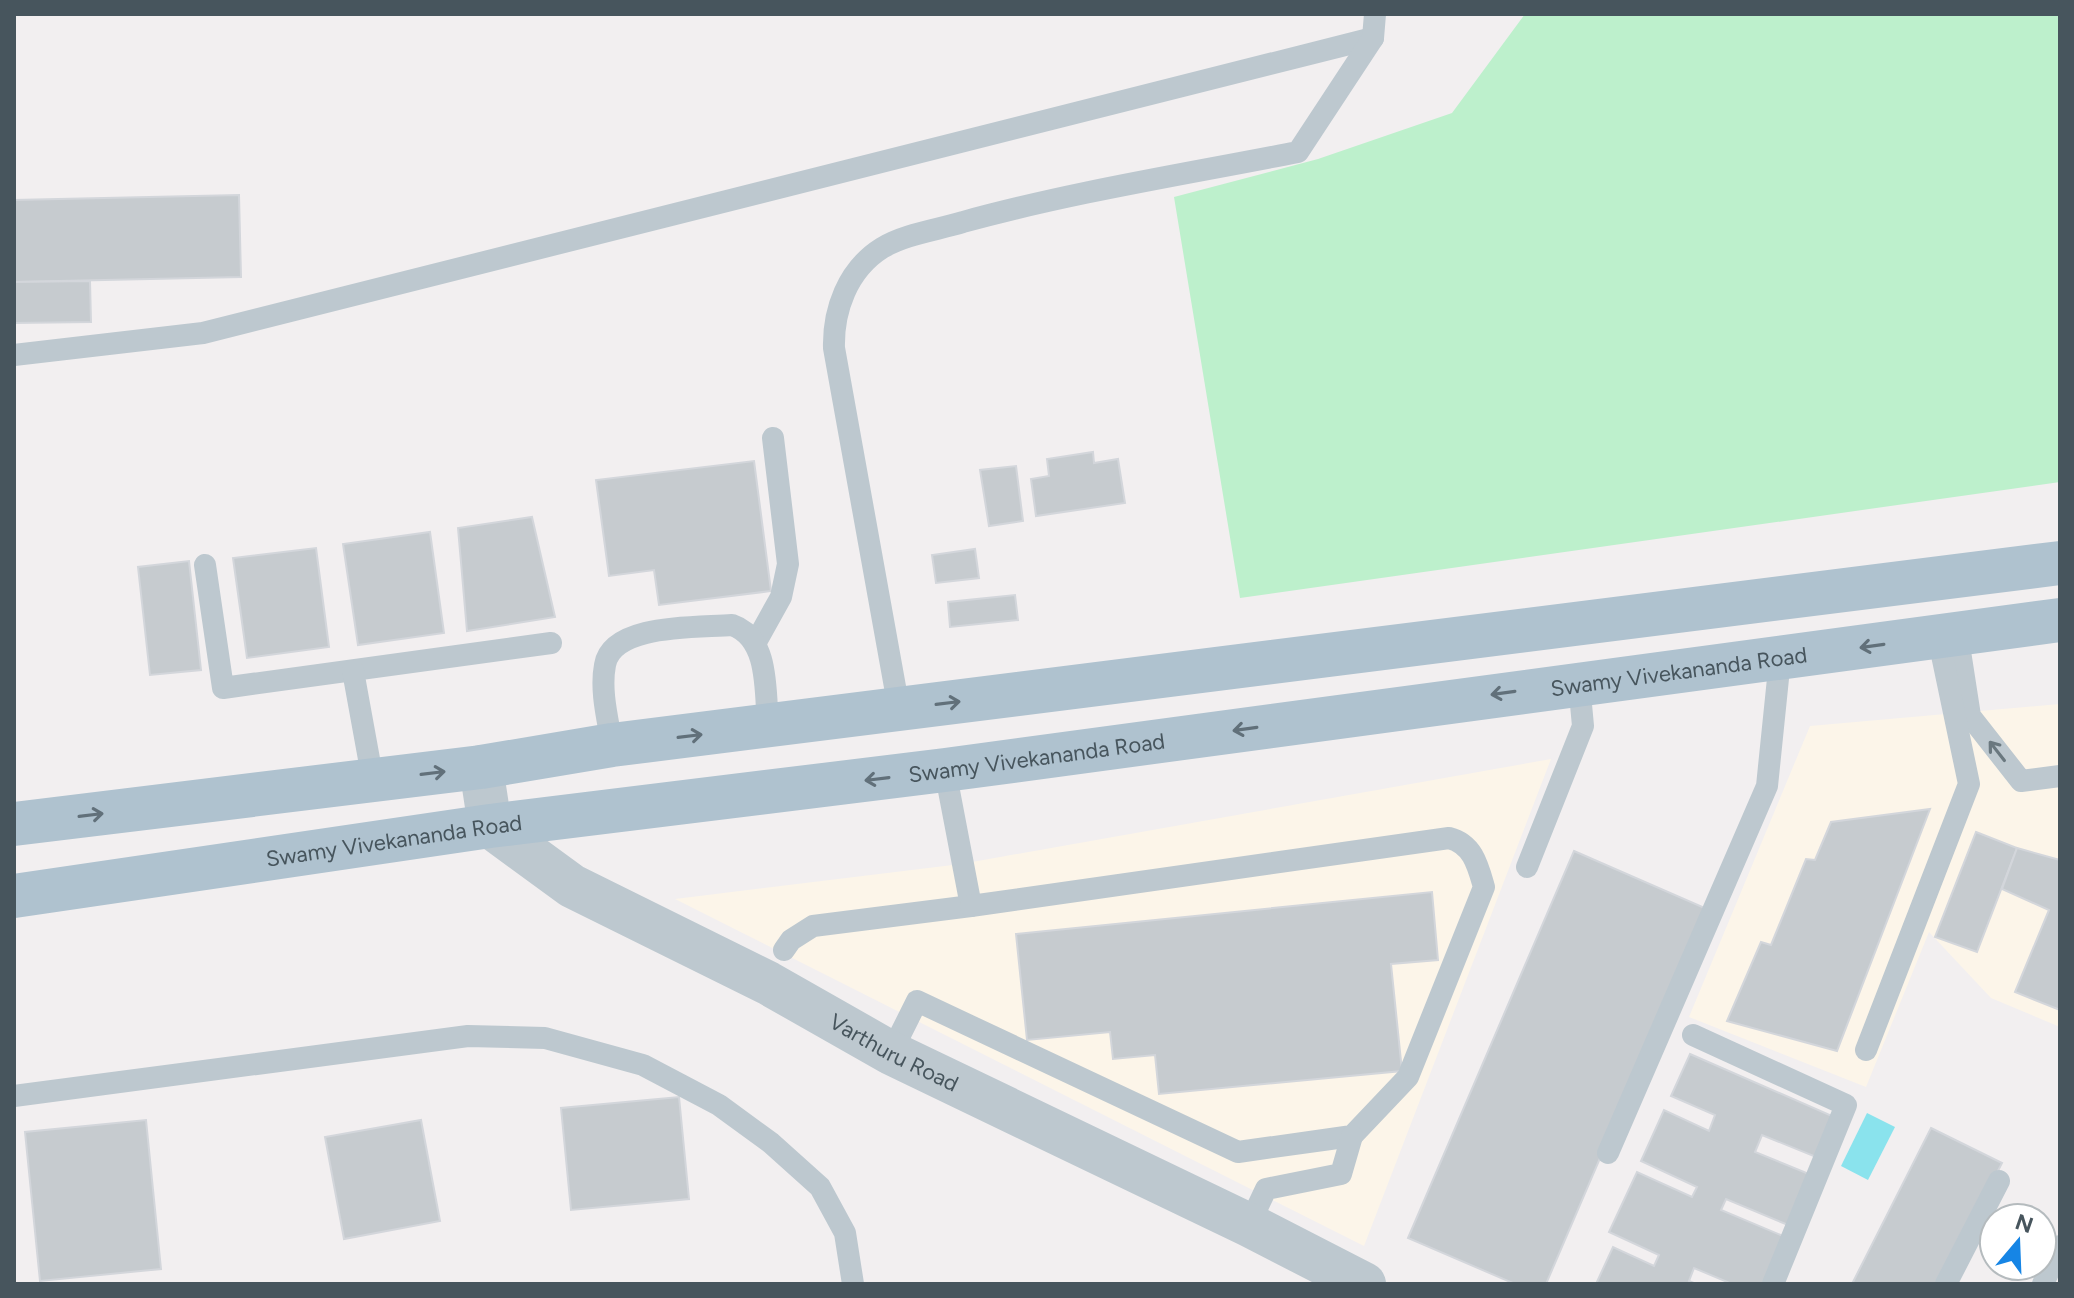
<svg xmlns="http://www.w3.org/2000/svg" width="2074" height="1298" viewBox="0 0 2074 1298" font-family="Figtree,sans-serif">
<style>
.commercial{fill:#fcf5e9}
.green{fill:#bdf0cc}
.water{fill:#8ae3ed}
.building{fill:#c6cbcf;stroke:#d3d6db;stroke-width:2}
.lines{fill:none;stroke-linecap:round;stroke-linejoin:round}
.service{stroke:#bdc8cf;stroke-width:22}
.tertiary{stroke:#bdc8cf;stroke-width:44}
.primary{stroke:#afc2cf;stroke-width:44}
.oneway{stroke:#61707a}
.oneway2{stroke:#6a787f}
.labels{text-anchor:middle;stroke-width:8;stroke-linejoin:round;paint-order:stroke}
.street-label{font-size:22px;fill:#47555d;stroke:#fff}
</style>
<rect width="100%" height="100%" fill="#f2eff0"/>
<!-- commercial -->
<g class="commercial">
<polygon points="2060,704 2060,1027 1991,998 1929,932 1866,1087 1689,1017 1810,726"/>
<polygon points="1551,759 1364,1246 675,899 961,864"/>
</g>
<!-- green -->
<polygon class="green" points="1525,14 2060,14 2060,482 1240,598 1174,197 1318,159 1452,113"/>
<!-- water -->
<polygon class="water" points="1867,1113 1895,1127 1868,1180 1841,1166"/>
<!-- building -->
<g class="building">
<polygon points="239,195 241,277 14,282 14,200"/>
<polygon points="90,281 91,322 14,323 14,282"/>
<polygon points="1093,452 1094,463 1118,459 1125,503 1036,516 1031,479 1049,476 1047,459"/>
<polygon points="754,461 771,591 659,605 654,570 609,576 596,480"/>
<polygon points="1016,466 1023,521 989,526 980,470"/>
<polygon points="532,517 555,617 467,631 458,528"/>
<polygon points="430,532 444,633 358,645 343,544"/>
<polygon points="316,548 329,647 247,658 233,558"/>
<polygon points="975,549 979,578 936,583 932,555"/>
<polygon points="189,561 201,670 150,675 138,567"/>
<polygon points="1015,595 1018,620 950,627 948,602"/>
<polygon points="1930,809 1837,1051 1727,1021 1761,942 1771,945 1806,859 1815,860 1831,822"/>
<polygon points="1976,832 2017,848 1977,952 1935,937"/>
<polygon points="2017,848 2060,860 2060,1010 2015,992 2049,910 2002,889"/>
<polygon points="1574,851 1707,909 1546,1284 1515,1284 1408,1238"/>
<polygon points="1432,892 1438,960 1391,964 1402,1071 1159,1094 1155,1055 1113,1059 1110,1032 1027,1040 1016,934"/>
<polygon points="1690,1054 1832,1116 1816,1157 1762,1135 1755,1152 1809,1174 1788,1225 1726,1199 1721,1210 1783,1236 1764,1284 1732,1284 1694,1268 1689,1281 1696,1284 1596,1284 1613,1247 1654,1266 1659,1255 1609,1232 1637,1172 1692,1197 1697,1187 1641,1161 1664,1110 1709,1131 1715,1115 1671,1096"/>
<polygon points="679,1097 689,1199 571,1210 561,1108"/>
<polygon points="146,1120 161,1269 40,1281 25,1132"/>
<polygon points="421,1120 440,1221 344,1239 325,1137"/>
<polygon points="1931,1128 2002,1163 1940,1284 1852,1284"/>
</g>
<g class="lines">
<!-- service -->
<g class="service">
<polyline points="14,355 203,333 1373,38"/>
<polyline points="205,565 223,688 551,643"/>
<polyline points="1957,632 1970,716 2021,781 2060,776"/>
<polyline points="756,642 781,597 788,564 773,438"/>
<polyline points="353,671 373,781"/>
<path d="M899,709L834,348C833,311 847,270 882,248C905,234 937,230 963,222C1072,192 1186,174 1298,152L1373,38L1375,14"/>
<path d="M612,745C608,720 600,691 605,665C612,623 699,628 732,625C770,638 765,693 768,727"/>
<polyline points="1527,867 1583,726 1579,683"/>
<polyline points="784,950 791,940 813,926 971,906 945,770"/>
<polyline points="1693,1035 1846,1105 1773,1284"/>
<polyline points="1866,1050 1969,784 1938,636"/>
<path d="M891,1053L917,1001L1238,1152L1352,1136L1408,1077L1484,887C1478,866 1473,844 1449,838L971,906"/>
<polyline points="14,1096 468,1036 545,1038 643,1065 719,1105 771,1143 820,1187 845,1233 853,1284"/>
<polyline points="1608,1153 1767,786 1780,659"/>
<polyline points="1249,1225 1266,1189 1341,1174 1352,1136"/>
<polyline points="1946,1284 1999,1181"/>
<polyline points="2043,1284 2060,1246"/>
</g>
<!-- tertiary -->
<path class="tertiary" id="s1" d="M481,767L490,826L572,886L768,983L891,1053L1249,1225L1364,1284"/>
<!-- primary -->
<g class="primary">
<polyline points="14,824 481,767 612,745 2060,563"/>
<path id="s2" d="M14,896L490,826L945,770L2060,620"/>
</g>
</g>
<!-- one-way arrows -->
<defs><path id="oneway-shaft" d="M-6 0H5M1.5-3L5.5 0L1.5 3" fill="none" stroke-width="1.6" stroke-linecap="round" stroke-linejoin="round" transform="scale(2)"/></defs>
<g class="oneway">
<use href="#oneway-shaft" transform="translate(1872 646) rotate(172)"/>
<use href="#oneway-shaft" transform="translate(1503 693) rotate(172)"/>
<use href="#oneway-shaft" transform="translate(948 703) rotate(-7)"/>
<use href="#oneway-shaft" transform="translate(1245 729) rotate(172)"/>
<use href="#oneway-shaft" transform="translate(690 736) rotate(-7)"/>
<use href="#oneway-shaft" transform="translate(433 773) rotate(-7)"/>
<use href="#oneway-shaft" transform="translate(877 779) rotate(173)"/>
<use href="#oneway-shaft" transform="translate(91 815) rotate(-7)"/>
</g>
<use class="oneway2" href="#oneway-shaft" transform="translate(1997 751) rotate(-128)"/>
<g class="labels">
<!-- street labels -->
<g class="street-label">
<text dy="8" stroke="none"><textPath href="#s2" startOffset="1680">Swamy Vivekananda Road</textPath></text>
<text dy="8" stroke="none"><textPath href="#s2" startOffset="1032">Swamy Vivekananda Road</textPath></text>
<text dy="8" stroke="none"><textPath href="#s2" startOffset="384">Swamy Vivekananda Road</textPath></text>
<text dy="8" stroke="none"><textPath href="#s1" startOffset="524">Varthuru Road</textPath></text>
</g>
</g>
<!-- border -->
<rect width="2074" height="1298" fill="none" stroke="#47555d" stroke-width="32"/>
<!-- north arrow -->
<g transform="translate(2018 1242) rotate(19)"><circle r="38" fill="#ffffff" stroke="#b5bbbe" stroke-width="2"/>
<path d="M0-6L14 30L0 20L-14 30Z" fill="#1685e5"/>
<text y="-12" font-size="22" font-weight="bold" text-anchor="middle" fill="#47555d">N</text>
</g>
</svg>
